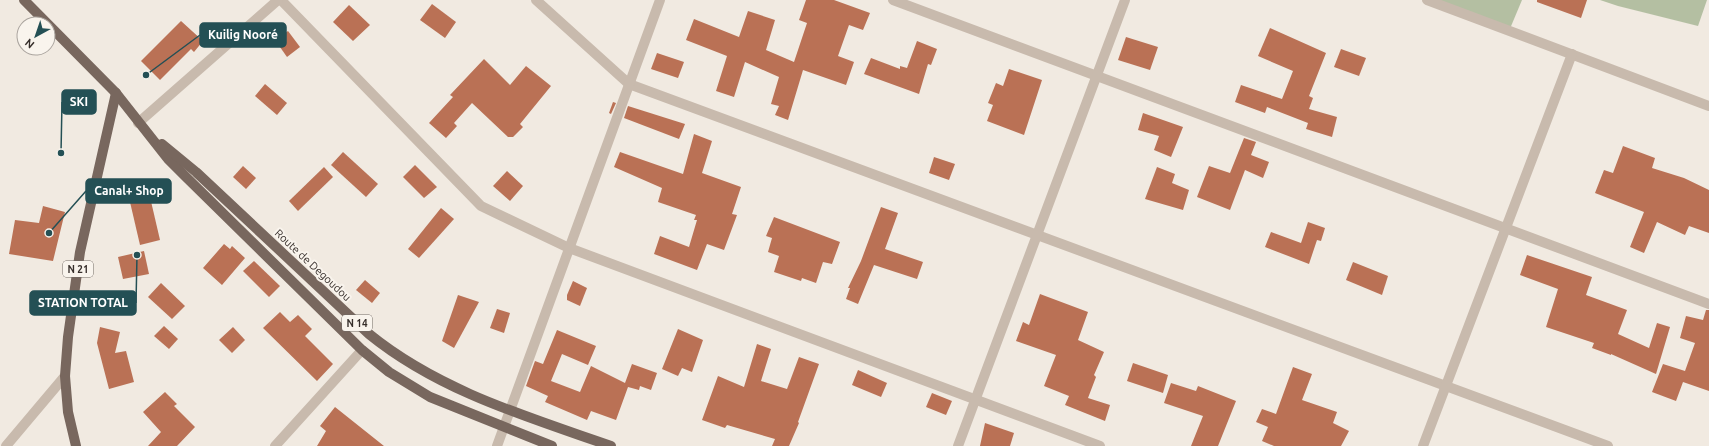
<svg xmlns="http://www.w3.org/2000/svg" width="1709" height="446" viewBox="0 0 1709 446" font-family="Ubuntu,sans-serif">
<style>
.green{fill:#b4bfa2}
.building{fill:#ba7155}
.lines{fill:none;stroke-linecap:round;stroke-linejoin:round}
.street{stroke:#c8baad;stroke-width:10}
.primary{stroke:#78675e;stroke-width:10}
.labels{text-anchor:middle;stroke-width:4;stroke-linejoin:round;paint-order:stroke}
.shield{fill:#f9f4ed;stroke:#716a65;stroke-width:1}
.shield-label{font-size:10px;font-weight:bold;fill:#372f2b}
.street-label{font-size:11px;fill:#372f2b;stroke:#f9f4ed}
.leader{fill:none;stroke:#245055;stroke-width:1.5}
.callout-dot{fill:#245055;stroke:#f9f4ed;stroke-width:1.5}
.callout{fill:#245055;stroke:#245055;stroke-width:1.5}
.callout-label{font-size:12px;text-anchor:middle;font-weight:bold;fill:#fff}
</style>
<rect width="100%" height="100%" fill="#f1eae1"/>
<!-- green -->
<g class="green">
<polygon points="1427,0 1522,0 1509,31"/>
<polygon points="1600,0 1707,0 1698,26 1618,6"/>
</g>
<!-- building -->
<g class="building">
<polygon points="806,0 834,0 870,13 863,30 849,25 838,56 854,62 846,85 803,70 788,120 775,115 779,106 771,104 779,77 745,62 734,97 716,91 727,56 686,40 694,19 739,37 748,11 775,20 766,50 794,62 807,23 799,20"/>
<polygon points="1537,0 1587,0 1581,18 1537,2"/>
<polygon points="432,4 456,22 445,38 420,20"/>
<polygon points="349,5 370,25 353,41 333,22"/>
<polygon points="181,21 203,41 194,52 191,49 160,80 141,61"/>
<polygon points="1270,28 1326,53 1309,96 1313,98 1309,109 1337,117 1332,137 1306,129 1308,123 1267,107 1265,113 1235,102 1241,85 1282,99 1293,71 1258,56"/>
<polygon points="288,31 300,47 287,57 275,40"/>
<polygon points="1126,37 1158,47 1150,70 1118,60"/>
<polygon points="917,41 937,49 931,65 928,64 919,94 864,74 871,58 900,69 900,66 907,68"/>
<polygon points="1341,49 1366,58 1359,76 1334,67"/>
<polygon points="657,53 684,62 678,78 651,69"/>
<polygon points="484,59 510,85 526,66 551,86 520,124 523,127 513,137 508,137 472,103 454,123 457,126 446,138 429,123 453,97 450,95"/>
<polygon points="1009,69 1042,80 1024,135 987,121 993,105 988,103 996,83 1003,86"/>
<polygon points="265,84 287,103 277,115 255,96"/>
<polygon points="613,102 616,103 611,114 609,113"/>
<polygon points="628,106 685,124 679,139 624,118"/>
<polygon points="1143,113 1183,127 1171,157 1154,150 1159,136 1138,130"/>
<polygon points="694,134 712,141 702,173 741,187 732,214 737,215 724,250 707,244 697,270 654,254 660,236 689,247 697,220 694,220 696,215 658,202 662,188 614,167 620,152 683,174"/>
<polygon points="1244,138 1256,142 1251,155 1269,162 1263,178 1245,170 1230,210 1197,197 1209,166 1230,173"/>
<polygon points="1623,146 1655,158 1652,168 1684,178 1709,190 1709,233 1689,226 1685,235 1657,222 1644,253 1630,247 1644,212 1595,193 1604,170 1613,173"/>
<polygon points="343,152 378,184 366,197 331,165"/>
<polygon points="934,157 955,164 949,180 929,173"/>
<polygon points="415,165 437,187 424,198 403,177"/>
<polygon points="243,166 256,178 246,189 233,177"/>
<polygon points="324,167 333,177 298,211 289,201"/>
<polygon points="1157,167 1175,174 1172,183 1189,190 1183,210 1145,199"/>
<polygon points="507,171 523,186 510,201 493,186"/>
<polygon points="150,197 160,240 140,245 130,202"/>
<polygon points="43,206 65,212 53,261 9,254 15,220 39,223"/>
<polygon points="881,207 898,213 885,249 923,262 917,279 874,265 858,304 846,299 850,288 848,288 861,261"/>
<polygon points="441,208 454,219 419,258 408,249"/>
<polygon points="774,217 840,242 832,264 823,262 816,283 802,278 801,281 774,272 779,256 768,252 772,238 766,236"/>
<polygon points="1308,222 1325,228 1321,241 1317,240 1309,264 1265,247 1271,232 1301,243"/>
<polygon points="224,244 230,249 232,246 245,258 222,285 203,268"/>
<polygon points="144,251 149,274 123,279 118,257"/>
<polygon points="1527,255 1592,277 1586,295 1627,310 1618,334 1649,348 1657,323 1670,327 1656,374 1611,354 1611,355 1592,348 1594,343 1546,327 1558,289 1520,275"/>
<polygon points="254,261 280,286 269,297 243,271"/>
<polygon points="1353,262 1388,276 1382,295 1346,280"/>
<polygon points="365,280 380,293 372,303 356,290"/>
<polygon points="573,281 587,288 580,306 567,300 567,295"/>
<polygon points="161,283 185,306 172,319 148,297"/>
<polygon points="1040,294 1088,312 1078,340 1104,352 1094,375 1096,377 1088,398 1110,405 1105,421 1065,405 1069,396 1044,386 1056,355 1016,341 1023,322 1029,325"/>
<polygon points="458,295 479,302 454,348 442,341"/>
<polygon points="497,309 510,313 504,333 490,328"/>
<polygon points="1706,310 1709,310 1709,391 1683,382 1676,401 1652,392 1663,364 1685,371 1695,343 1680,338 1686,316 1703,320"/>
<polygon points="280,312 290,322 298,315 312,329 305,336 333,364 317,381 263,328"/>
<polygon points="164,326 178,339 169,349 154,336"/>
<polygon points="100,327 120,332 115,353 126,351 134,382 109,389 97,343"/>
<polygon points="233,327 245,340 232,353 219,340"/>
<polygon points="678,329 703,340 692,372 682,368 678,376 662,369"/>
<polygon points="557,330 596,346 588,365 562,354 551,381 580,392 591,366 625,383 632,364 657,373 651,390 640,386 639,390 628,387 616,420 591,411 587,420 545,402 548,396 526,386 535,361 543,364"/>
<polygon points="757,344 771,349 761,381 787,389 799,357 819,364 798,422 799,423 789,446 772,446 775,439 727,425 725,428 702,420 718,376 744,387"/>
<polygon points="1133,363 1168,375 1163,393 1127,381"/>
<polygon points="1293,367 1312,374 1302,400 1337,412 1333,423 1349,431 1341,446 1274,446 1262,441 1268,427 1256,422 1262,409 1276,414"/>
<polygon points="858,370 887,383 881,397 852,385"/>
<polygon points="1171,383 1196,391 1198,386 1236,401 1218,446 1191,446 1203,416 1164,403"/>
<polygon points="165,392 177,404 174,406 195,427 177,446 148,446 161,432 143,412"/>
<polygon points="932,393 952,401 946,415 926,407"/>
<polygon points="335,407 384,446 317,446 326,431 320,426"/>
<polygon points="985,423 1014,433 1010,446 980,446"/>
</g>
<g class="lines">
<!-- street -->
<g class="street">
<polyline points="281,0 481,206 569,248 1100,446"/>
<polyline points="536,0 629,84 1608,446"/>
<polyline points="893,0 1709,304"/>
<polyline points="1427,0 1709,106"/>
<polyline points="138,123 278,0"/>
<polyline points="6,446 65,376"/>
<polyline points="275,446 362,350"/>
<polyline points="497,446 660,0"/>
<polyline points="958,446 1125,0"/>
<polyline points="1423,446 1572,54"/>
</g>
<!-- primary -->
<g class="primary">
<polyline points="24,0 116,93 168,159 186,177 362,350 389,372 430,397 552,446"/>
<path d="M162,144L196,172L369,334C439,391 528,417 611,446"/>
<polyline points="76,446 68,412 65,376 68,337 80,252 116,93"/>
</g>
</g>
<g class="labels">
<!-- shield labels -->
<g class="shield">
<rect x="63" y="261" width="30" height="16" rx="3"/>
<rect x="342" y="315" width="30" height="16" rx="3"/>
</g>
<g class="shield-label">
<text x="78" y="273">N 21</text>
<text x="357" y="327">N 14</text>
</g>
<!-- street labels -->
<g class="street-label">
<text transform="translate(313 265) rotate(43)" y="4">Route de Degoudou</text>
</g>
</g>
<!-- callouts -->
<path class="leader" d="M146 75L200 35M61 153L62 102M49 233L86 191M137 255L136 303"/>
<g class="callout-dot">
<circle cx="146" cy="75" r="4"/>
<circle cx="61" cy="153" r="4"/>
<circle cx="49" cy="233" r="4"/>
<circle cx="137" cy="255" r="4"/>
</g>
<g class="callout">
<rect x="200" y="23" width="86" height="24" rx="4"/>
<rect x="62" y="90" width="34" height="24" rx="4"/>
<rect x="86" y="179" width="85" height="24" rx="4"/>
<rect x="30" y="291" width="106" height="24" rx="4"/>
</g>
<g class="callout-label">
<text x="243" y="39">Kuilig Nooré</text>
<text x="79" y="106">SKI</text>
<text x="129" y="195">Canal+ Shop</text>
<text x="83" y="307">STATION TOTAL</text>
</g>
<!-- north arrow -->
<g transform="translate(36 36) rotate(220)"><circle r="19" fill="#f9f4ed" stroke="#aba59f"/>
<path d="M0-3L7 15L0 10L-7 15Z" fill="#245055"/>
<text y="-6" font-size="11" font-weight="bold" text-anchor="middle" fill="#372f2b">N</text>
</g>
</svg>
